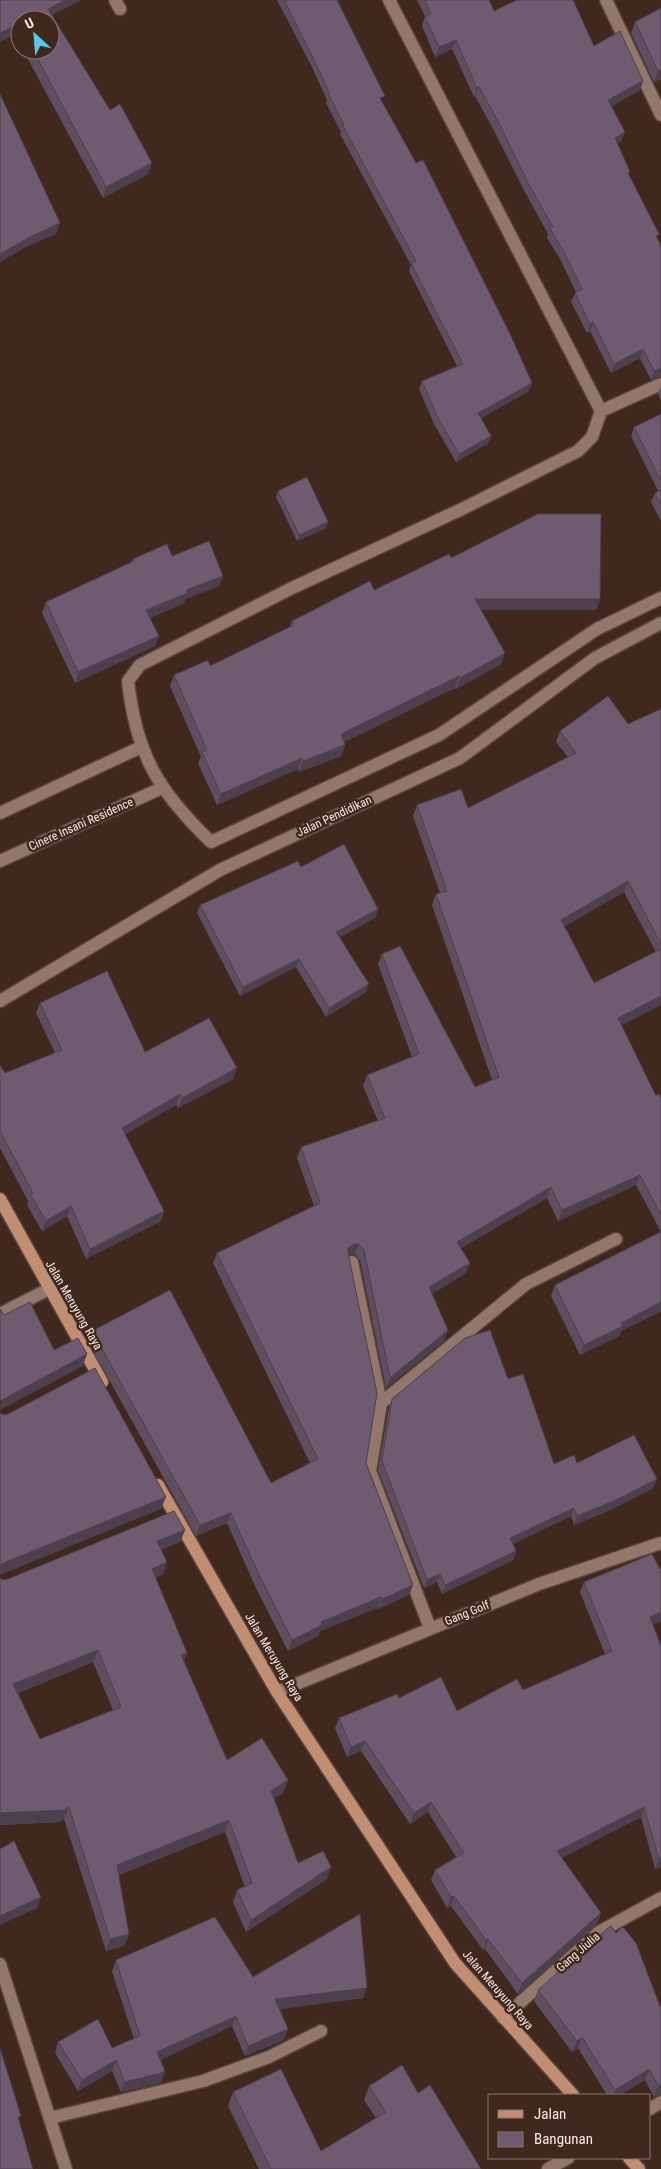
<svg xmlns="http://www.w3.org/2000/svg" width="661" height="2169" viewBox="0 0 661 2169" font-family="'Roboto Condensed',sans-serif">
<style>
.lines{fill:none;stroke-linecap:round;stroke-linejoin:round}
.minor-casing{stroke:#59453d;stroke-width:15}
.major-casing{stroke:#59453d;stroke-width:15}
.minor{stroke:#93776c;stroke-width:12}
.major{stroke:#c18e74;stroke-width:12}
.wall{fill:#5f4e5f;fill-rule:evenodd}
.shaded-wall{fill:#4d404e}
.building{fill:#6e5b6f;stroke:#4d404e;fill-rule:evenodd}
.labels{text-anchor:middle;stroke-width:5;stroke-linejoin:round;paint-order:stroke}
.street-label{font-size:12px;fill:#f9e9e3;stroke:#40281f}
</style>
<rect width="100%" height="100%" fill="#40281f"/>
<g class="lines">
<!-- minor casing -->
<g class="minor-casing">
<g id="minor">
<polyline points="115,0 120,9"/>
<polyline points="389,0 601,411"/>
<polyline points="606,0 661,115"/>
<path d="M661,384L601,411L592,437L578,451L462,509L292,588L140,665L128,681C136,754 158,791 211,842L439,735L597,629L661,598"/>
<polyline points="0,813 141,747"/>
<polyline points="0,861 162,788"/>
<polyline points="0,1001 220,870 460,758 595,658 661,623"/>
<polyline points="352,1262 381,1403"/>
<polyline points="0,1314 49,1289"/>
<polyline points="430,1628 370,1471 381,1403 526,1284 616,1239"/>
<polyline points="277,1692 539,1584 661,1543"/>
<polyline points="0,1964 66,2169"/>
<polyline points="503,2018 599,1932 661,1898"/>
<polyline points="650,2109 661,2102"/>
<polyline points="50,2118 203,2081 269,2057 321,2031"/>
<polyline points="548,2169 568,2158"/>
</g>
</g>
<!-- major casing -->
<g class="major-casing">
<g id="major">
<polyline points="0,1199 102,1382"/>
<polyline points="158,1485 277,1692 455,1963 573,2095"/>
<polyline points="629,2158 639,2169"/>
</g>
</g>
<!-- minor -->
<use href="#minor" class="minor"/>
<!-- major -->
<use href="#major" class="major"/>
</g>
<!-- wall -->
<g class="wall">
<polygon points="0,0 81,0 52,15 148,174 103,198 23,50 50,50 20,20 20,44 15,34 0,42"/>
<polygon points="277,0 337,0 382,102 529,391 481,418 491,436 488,443 456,462 434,424 419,389 422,381 457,366 409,271 411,265 340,134 341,132 326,103 327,100 311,65"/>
<polygon points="417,0 489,0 494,11 594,46 643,81 640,90 611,106 625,132 621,141 617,144 630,172 629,176 658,239 661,376 651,380 640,358 611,373 590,331 587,333 571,302 575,293 576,292 560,259 547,238 548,234 525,192 494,131 475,96 474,97 452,49 435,57 422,26 425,16"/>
<polygon points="661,8 661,79 654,82 631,33 635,22"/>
<polygon points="661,385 661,401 658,394"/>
<polygon points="661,414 661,521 651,502 655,493 658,491 631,436 634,427"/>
<polygon points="278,491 328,522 326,528 297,541 276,497"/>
<polygon points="172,556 223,576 219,586 185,599 184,603 150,618 159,636 155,646 75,683 42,613 46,602 131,562 133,559"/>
<polygon points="451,558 600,599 596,610 481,610 501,664 456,689 455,688 344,742 345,745 341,756 299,772 298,769 217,805 198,763 201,757 170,686 174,675 210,666 290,627 292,621 374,590"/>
<path d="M661,709V1005L621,1025L656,1096L661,1099V1311L621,1331L619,1336L580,1355L551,1296L555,1285L661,1232L636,1185L558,1221L547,1198L461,1248L466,1273L432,1294L444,1341L386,1388L360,1260L355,1254H350L348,1256L366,1463L413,1585L409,1595L378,1609L377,1608L320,1631L318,1636L288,1651L256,1588L227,1523L196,1536L88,1342L92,1331L271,1483L310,1463L213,1263L217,1253L314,1206L297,1158L301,1147L378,1121L363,1086L367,1075L412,1057L378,964L382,954L475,1087L492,1080L432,905L436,894L440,893L413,816L417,805L468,808L568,757L556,742L560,731L628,724ZM624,892L656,952L594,983L565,926Z"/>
<polygon points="301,867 378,909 375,918 340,937 366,992 326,1017 296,967 240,996 197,913 200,905"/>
<polygon points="40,1003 145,1052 233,1079 178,1108 176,1105 125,1134 164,1211 161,1221 86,1259 67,1216 42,1231 27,1205 28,1201 0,1148 0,1065 5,1073 55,1053 36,1013"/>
<polygon points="508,1379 554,1464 577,1463 657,1479 653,1488 613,1509 574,1525 571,1516 513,1544 516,1551 513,1560 442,1594 437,1582 424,1588 378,1470 389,1407 392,1399"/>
<path d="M185,1530L180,1542L161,1550L167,1562L163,1574L155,1578L187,1653L184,1661L227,1760L288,1780L283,1793L274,1798L298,1863L327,1879L246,1932L233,1902L237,1890L245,1887L225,1832L119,1875L124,1946L106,1951L64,1819L60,1822L0,1825L3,1580L8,1579ZM93,1662L113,1710L40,1739L18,1693Z"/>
<polygon points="660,1569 661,1569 661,1621 653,1624 661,1867 655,1869 641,1817 562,1857 598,1923 518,1994 485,1949 483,1950 451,1906 447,1908 431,1880 435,1870 456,1857 428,1812 410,1824 361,1751 347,1757 335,1728 339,1718 399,1698 457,1711 523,1690 605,1654 580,1592 584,1582"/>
<polygon points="116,1960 253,1977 363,1998 280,2009 288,2029 284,2040 245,2056 232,2026 160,2060 165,2071 161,2082 157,2084 121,2092 112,2071 78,2091 55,2053 58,2042 112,2048 134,2039 112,1971"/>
<polygon points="538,1990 661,2009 661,2094 654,2097 645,2080 620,2095 607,2095 578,2048 572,2052 534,2001"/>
<polygon points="369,2086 418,2093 481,2169 259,2169 228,2106 233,2092 321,2151 376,2118 364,2100"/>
</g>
<!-- shaded-wall -->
<g class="shaded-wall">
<polygon points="65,0 81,0 44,19 48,9"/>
<polygon points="19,24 15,34 0,42 0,33"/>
<polygon points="456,40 452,49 435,57 439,47"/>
<polygon points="661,70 661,79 654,82 658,71"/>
<polygon points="643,81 640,90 605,110 608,100"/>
<polygon points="479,87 475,96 474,97 477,88"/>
<polygon points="625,132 621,141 611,147 615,138"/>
<polygon points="152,163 148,174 103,198 106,187"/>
<polygon points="60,223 56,234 26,247 0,262 0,254 30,237"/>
<polygon points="593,322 590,331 587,333 590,324"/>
<polygon points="643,349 640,358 611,373 614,364"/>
<polygon points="661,368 661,376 651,380 654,371"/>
<polygon points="532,383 529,391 475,421 478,413"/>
<polygon points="491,436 488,443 456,462 459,454"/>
<polygon points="328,522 326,528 297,541 299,535"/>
<polygon points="223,576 219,586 185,599 184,603 143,621 146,610 186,590"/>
<polygon points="475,599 600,599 596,610 471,610"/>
<polygon points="159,636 155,646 75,683 78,672"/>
<polygon points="505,653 501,664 456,689 460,678"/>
<polygon points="459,676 455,688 337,745 341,734"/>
<polygon points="345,745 341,756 299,772 303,761"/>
<polygon points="302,758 298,769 217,805 221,794"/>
<polygon points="628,881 624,892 557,930 561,920"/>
<polygon points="378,909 375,918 333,940 336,932"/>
<polygon points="299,959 296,967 240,996 243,987"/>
<polygon points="369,984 366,992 326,1017 329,1008"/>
<polygon points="661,996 661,1005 614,1029 618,1018"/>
<polygon points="237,1068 233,1079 178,1108 182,1098"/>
<polygon points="180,1094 176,1105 119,1138 122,1128"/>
<polygon points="640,1175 636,1185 558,1221 562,1210"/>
<polygon points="551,1187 547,1198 453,1252 457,1242"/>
<polygon points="71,1206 67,1216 42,1231 46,1221"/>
<polygon points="164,1211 161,1221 86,1259 90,1249"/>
<polygon points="354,1244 359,1244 355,1254 350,1254 344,1259 348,1248"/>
<polygon points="470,1263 466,1273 425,1298 429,1287"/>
<polygon points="661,1302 661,1311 621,1331 619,1336 580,1355 584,1345 621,1323"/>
<polygon points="448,1330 444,1341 386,1388 390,1378"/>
<polygon points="87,1354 83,1366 0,1410 1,1400"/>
<polygon points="657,1479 653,1488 613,1509 574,1525 577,1516"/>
<polygon points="166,1497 161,1509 0,1575 0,1566 1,1564"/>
<polygon points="574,1508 571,1516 507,1547 510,1538"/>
<polygon points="231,1513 227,1523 196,1536 200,1525"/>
<polygon points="185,1530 180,1542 153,1553 157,1541"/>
<polygon points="516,1551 513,1560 442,1594 445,1585"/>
<polygon points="167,1562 163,1574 148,1581 152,1569"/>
<polygon points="440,1574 437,1582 424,1588 427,1580"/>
<polygon points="413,1585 409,1595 378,1609 382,1599"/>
<polygon points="381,1597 377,1608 320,1631 318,1636 288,1651 292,1640 321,1622"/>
<polygon points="661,1612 661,1621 646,1627 650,1617"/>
<polygon points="98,1650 93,1662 9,1696 13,1684"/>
<polygon points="187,1653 182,1665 181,1655"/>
<polygon points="365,1741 361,1751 347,1757 351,1747"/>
<polygon points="288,1780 283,1793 266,1803 271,1791"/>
<polygon points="431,1802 428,1812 410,1824 414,1813"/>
<polygon points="69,1807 64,1819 60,1822 0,1825 0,1813"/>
<polygon points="644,1807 641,1817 554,1862 557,1851"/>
<polygon points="229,1820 225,1832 113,1877 117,1865"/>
<polygon points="661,1858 661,1867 655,1869 659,1859"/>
<polygon points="331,1867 327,1879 246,1932 251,1920"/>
<polygon points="454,1896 451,1906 447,1908 451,1897"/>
<polygon points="41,1897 37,1908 0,1925 0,1916"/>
<polygon points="601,1913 598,1923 518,1994 522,1983"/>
<polygon points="129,1934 124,1946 106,1951 110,1939"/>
<polygon points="488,1939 485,1949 483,1950 486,1940"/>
<polygon points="367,1988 363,1998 271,2010 275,1999"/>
<polygon points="236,2016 232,2026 153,2063 157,2052"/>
<polygon points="288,2029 284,2040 245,2056 248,2046"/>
<polygon points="582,2037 578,2048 572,2052 577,2041"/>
<polygon points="116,2060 112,2071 78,2091 82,2080"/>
<polygon points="649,2069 645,2080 620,2095 613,2095 615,2090"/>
<polygon points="165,2071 161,2082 157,2084 121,2092 125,2082"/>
<polygon points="658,2085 661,2085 661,2094 654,2097"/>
</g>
<!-- building -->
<g class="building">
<polygon points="0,0 65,0 48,9 110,110 120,104 152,163 106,187 33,50 50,50 50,20 20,20 20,26 19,24 0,33"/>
<polygon points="284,0 337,0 385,96 380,98 416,163 423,160 511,336 532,383 478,413 491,436 459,454 437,416 422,381 463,364 411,263 416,261 343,126 344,125 329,95 330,94 313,58"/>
<polygon points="425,0 489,0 494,11 517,0 573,0 594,46 620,31 643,81 608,100 625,132 615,138 630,172 628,173 659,234 656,236 661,246 661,368 654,371 643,349 614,364 593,322 590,324 575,293 582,289 563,250 550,229 553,227 528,183 498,121 479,87 477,88 456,40 439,47 425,17 431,14"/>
<polygon points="661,8 661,70 658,71 635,22"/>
<polygon points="0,94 60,223 30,237 0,254"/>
<polygon points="661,414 661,481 634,427"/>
<polygon points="307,477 328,522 299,535 278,491"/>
<polygon points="661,490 661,505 655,493"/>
<polygon points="538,514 601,514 600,599 475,599 505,653 460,678 459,676 341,734 345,745 303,761 302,758 221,794 202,752 207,750 174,675 208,660 210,666 294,625 292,621 370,581 374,590 449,554 451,558"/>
<polygon points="209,541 223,576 186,590 188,593 146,610 159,636 78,672 46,602 134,561 133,559 167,544 172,556"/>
<polygon points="608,696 628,724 661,709 661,944 628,881 561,920 594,983 661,949 661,996 618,1018 656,1096 659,1094 661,1099 661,1215 640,1175 562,1210 551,1187 457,1242 470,1263 429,1287 448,1330 390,1378 364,1250 359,1244 354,1244 348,1248 348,1253 377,1393 366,1463 413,1585 382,1599 381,1597 321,1622 322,1625 292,1640 260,1577 231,1513 200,1525 92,1331 170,1290 271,1483 318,1459 217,1253 320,1203 301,1147 385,1118 367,1075 419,1054 382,954 400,946 475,1087 499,1077 436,894 447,891 417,805 461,789 468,808 576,753 560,731"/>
<polygon points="344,844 378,909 336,932 369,984 329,1008 299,959 243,987 200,905 298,861 301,867"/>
<polygon points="107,971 145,1052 209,1018 237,1068 182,1098 180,1094 122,1128 164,1211 90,1249 71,1206 46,1221 31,1195 33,1193 0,1131 0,1065 5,1073 62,1050 40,1003"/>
<polygon points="661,1232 661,1302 621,1323 623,1326 584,1345 555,1285"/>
<polygon points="30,1302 54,1350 78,1338 87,1354 0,1401 0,1309 4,1315"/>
<polygon points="490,1330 508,1379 523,1374 554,1464 574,1455 577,1463 634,1435 657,1479 616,1500 577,1516 574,1508 510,1538 516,1551 445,1585 440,1574 427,1580 382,1461 392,1399 465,1338"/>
<polygon points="95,1368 166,1497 1,1564 0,1566 0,1413 4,1415 8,1414"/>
<path d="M174,1511L185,1530L157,1541L167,1562L152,1569L187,1653L181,1655L227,1760L262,1738L288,1780L271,1791L298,1863L323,1851L331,1867L251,1920L237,1890L252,1883L229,1820L117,1865L129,1934L110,1939L69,1807L64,1810L0,1813V1578L3,1580L8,1579ZM98,1650L121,1707L40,1739L13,1684Z"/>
<polygon points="652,1554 660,1569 661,1569 661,1612 650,1617 661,1646 661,1858 659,1859 644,1807 557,1851 601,1913 522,1983 488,1939 486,1940 454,1896 451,1897 435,1870 464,1853 431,1802 414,1813 365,1741 351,1747 339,1718 397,1694 399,1698 441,1677 457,1711 517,1679 523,1690 612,1651 584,1582"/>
<polygon points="14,1841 41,1897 0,1916 0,1849"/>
<polygon points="360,1914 367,1988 275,1999 288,2029 248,2046 236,2016 157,2052 165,2071 161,2073 125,2082 116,2060 82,2080 58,2042 98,2019 112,2048 140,2036 116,1960 215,1917 253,1977"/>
<polygon points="611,1926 616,1933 623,1927 636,1943 661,2009 661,2085 658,2085 649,2069 615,2090 582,2037 577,2041 538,1990 608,1928"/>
<polygon points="0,2048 21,2116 18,2117 33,2169 0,2169"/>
<polygon points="402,2065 418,2093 430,2085 481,2169 271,2169 233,2092 281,2069 321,2151 386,2112 369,2086"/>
</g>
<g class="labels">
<!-- street labels -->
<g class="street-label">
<text transform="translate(334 816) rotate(-25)" y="4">Jalan Pendidikan</text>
<text transform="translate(81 824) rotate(-24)" y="4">Cinere Insani Residence</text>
<text transform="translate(74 1305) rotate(60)" y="4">Jalan Meruyung Raya</text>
<text transform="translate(467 1613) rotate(-22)" y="4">Gang Golf</text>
<text transform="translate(274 1657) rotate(59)" y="4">Jalan Meruyung Raya</text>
<text transform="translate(578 1952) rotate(-41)" y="4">Gang Jiulia</text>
<text transform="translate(498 1990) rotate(49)" y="4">Jalan Meruyung Raya</text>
</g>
</g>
<!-- legend -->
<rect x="488" y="2094" width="162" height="65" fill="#40281f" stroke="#8a756d"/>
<rect x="498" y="2110" width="25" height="8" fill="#c18e74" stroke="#8a756d"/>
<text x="534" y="2119" font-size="15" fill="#f9e9e3">Jalan</text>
<rect x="498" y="2132" width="25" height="15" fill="#6e5b6f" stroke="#8a756d"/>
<text x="534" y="2144" font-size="15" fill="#f9e9e3">Bangunan</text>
<!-- north arrow -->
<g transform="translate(35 35) rotate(334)"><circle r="24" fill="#40281f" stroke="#8a756d"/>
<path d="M0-4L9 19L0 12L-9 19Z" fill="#5dc7e8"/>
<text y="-8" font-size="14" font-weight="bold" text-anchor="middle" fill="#f9e9e3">U</text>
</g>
</svg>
